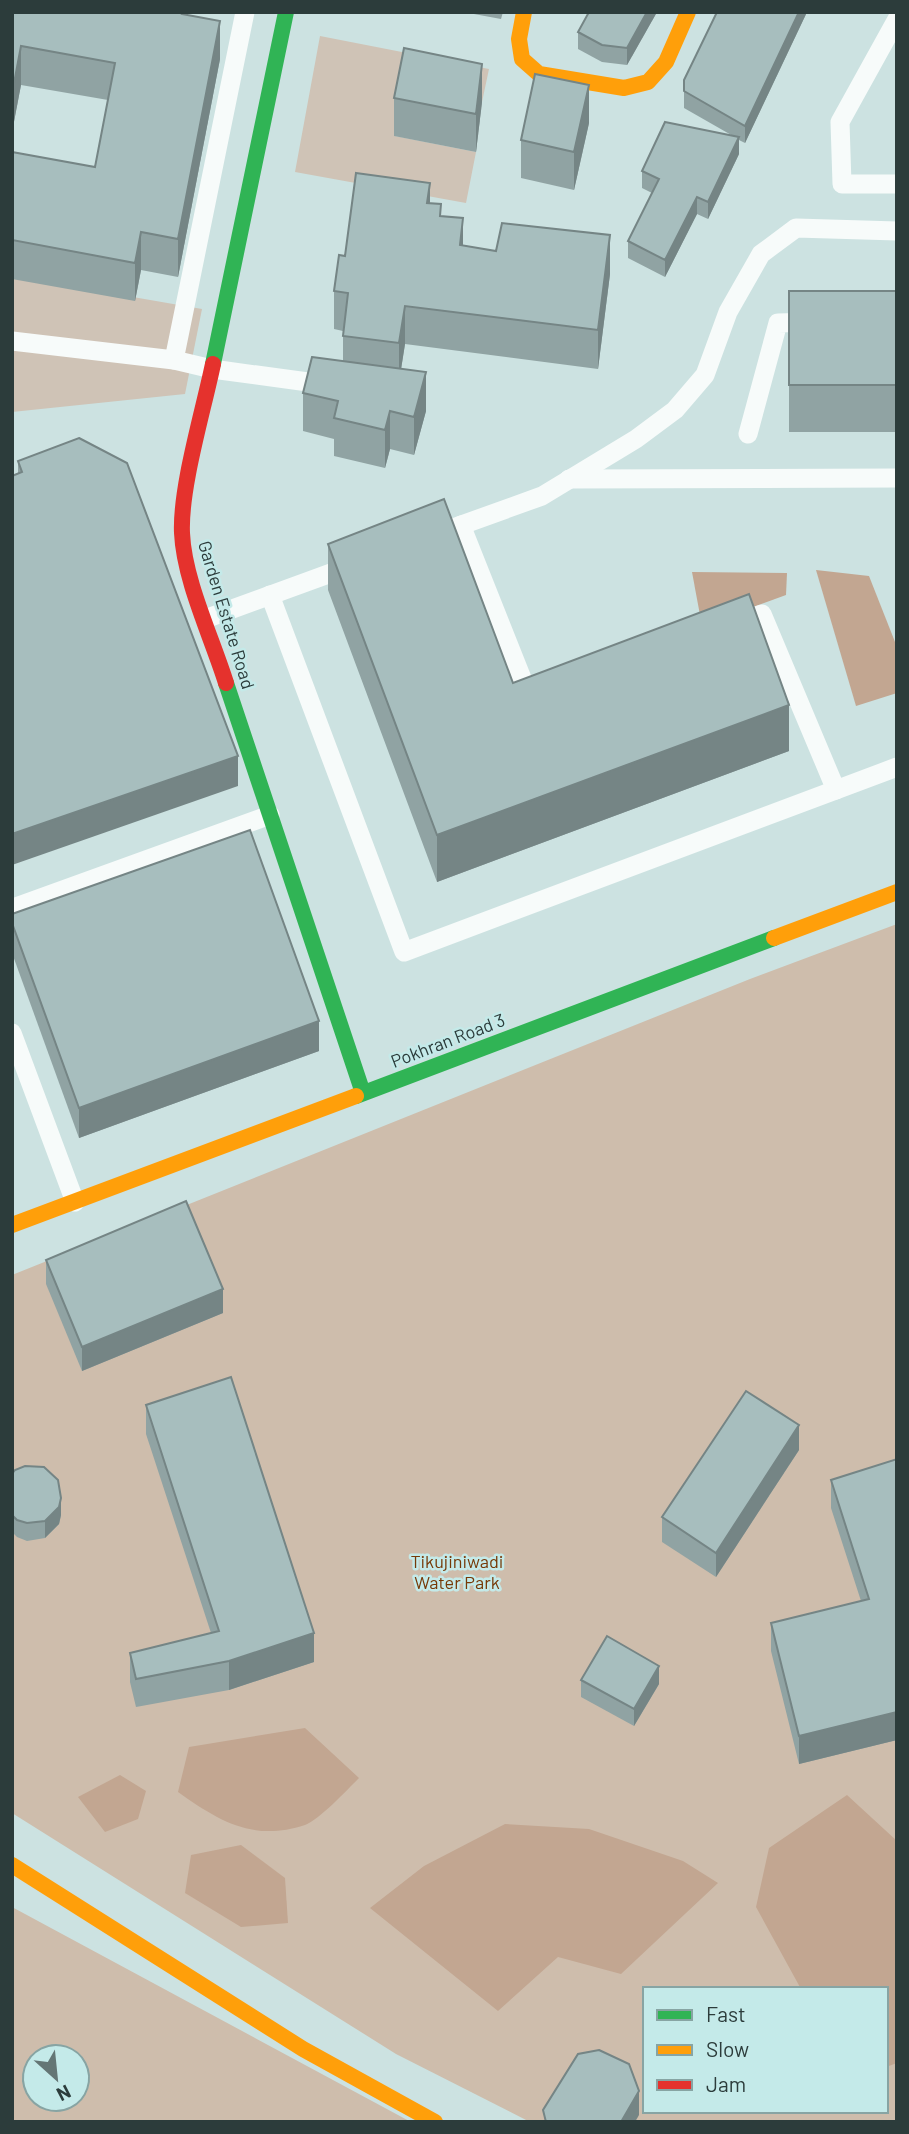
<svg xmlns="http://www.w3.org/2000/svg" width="909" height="2134" viewBox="0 0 909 2134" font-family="Barlow,sans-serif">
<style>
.green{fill:#cfc3b6}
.forest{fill:#cebdac;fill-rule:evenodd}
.water{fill:#c2a691}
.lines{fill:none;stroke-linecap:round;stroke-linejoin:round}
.lane{stroke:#f7fbfa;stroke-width:19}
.fast{stroke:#30b455;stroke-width:16}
.slow{stroke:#ff9f0a;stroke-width:16}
.jam{stroke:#e5322d;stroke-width:16}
.wall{fill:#90a3a3}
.shaded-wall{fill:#758585}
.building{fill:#a7bebe;stroke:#758585;stroke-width:2}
.labels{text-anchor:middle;stroke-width:5;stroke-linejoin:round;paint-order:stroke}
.street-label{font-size:18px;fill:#2c3c3b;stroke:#c4eae9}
.park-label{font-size:18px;fill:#763907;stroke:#c4eae9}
</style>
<rect width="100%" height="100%" fill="#cce2e1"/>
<!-- green -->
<g class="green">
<polygon points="320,36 489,69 482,102 395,136 476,152 466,203 295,172"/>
<polygon points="12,276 202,309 185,394 12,412"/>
</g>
<!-- forest -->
<g class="forest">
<path d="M897,924V2122H530L396,2054L12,1813V1275L750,979ZM645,1989H886V2111H645Z"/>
<path d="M12,1907L411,2122H12ZM35,2057H77V2099H35Z"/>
</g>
<!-- water -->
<g class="water">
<polygon points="816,570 869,576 897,647 897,693 856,706"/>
<polygon points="692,572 787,573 786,595 702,626"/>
<path d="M305,1728L359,1778C347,1790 319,1820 305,1825C253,1842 219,1821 178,1792L189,1747Z"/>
<polygon points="120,1775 146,1791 138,1819 105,1832 78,1797"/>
<polygon points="847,1795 897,1841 897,2063 886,2067 886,1989 801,1989 756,1907 769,1848"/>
<polygon points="505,1824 589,1829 683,1861 718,1883 621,1974 558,1957 498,2011 370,1908 424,1866"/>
<polygon points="241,1845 285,1878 288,1923 241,1927 185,1893 191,1855"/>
</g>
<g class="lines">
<!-- lane -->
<g class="lane">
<polyline points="245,12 174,360 212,369 330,385"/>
<polyline points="897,19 840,122 842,184 897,184"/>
<polyline points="12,341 174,360"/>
<polyline points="748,434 778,323 815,322"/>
<polyline points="569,479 897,478"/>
<polyline points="461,525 531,701"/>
<polyline points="431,536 542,496 636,439 675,410 705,375 728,312 761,254 796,228 897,231"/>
<polyline points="270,595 404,952 897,767"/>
<polyline points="205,619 353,565"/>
<polyline points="732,625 762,614 836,790"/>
<polyline points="16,907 270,815"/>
<polyline points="12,1033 75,1202"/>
</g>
<!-- fast -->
<g class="fast">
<polyline points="213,364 286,12"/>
<polyline points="226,683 363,1093"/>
<polyline points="356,1096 774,938"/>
</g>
<!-- slow -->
<g class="slow">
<polyline points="524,12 519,39 522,59 539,74 624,88 648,82 666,62 688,12"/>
<polyline points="774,938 897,892"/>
<polyline points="12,1225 356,1096"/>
<polyline points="12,1865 303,2049 435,2122"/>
</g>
<!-- jam -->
<path class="jam" d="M213,364C203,412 180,488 182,533C184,580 212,638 226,683"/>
</g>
<!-- wall -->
<g class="wall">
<polygon points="12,12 190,15 220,59 178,277 141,270 135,301 12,279 12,152 95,167 108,100 21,85 12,132"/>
<polygon points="463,12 503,12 501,19"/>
<polygon points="589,12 657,12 627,65 602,62 578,49 578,32"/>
<polygon points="807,12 745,143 739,140 739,154 708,219 697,214 665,277 628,258 628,241 652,193 642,188 642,171 733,136 684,108 684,80"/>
<polygon points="394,98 482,102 476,152 394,136"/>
<polygon points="589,123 574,190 521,178 521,140"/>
<polygon points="430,203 441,216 463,245 610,274 598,369 405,344 401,369 426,411 414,455 390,449 385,468 334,456 334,439 303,431 303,393 343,361 343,331 334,329 334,291 345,256"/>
<rect x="789" y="291" width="108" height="141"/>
<polygon points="18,461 238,786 18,474"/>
<polygon points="328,544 513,683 789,751 437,882 328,590"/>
<polygon points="12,914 319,1051 79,1138 12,953"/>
<polygon points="46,1260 223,1313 82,1371 46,1284"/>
<polygon points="146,1405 314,1662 229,1690 136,1707 130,1682 130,1653 211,1633 146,1434"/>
<polygon points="799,1450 716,1577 662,1542 662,1517"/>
<polygon points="897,1459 897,1740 799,1764 771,1651 771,1623 861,1601 831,1508 831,1480"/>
<polygon points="12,1474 61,1515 59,1524 45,1538 27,1541 17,1537 12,1532"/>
<polygon points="581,1680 659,1684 634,1726 581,1697"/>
</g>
<!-- shaded-wall -->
<g class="shaded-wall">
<polygon points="647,12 657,12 627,65 627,48"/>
<polygon points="799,12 807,12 745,143 745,126"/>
<polygon points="220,21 220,59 178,277 178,239"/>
<polygon points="21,46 21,85 12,132 12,94"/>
<polygon points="482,64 482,102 476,152 476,114"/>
<polygon points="589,85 589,123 574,190 574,152"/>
<polygon points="739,137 739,154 708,219 708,202"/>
<polygon points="430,183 430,221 427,203"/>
<polygon points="697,197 697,214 665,277 665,260"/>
<polygon points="463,218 463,257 460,245"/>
<polygon points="141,232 141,270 135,301 135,263"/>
<polygon points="610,235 610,274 598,369 598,330"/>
<polygon points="405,306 405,344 399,382 399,343"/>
<polygon points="426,372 426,411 414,455 414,417"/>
<polygon points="390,411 390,449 385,468 385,430"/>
<polygon points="789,705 789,751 437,882 437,835"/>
<polygon points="238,756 238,786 12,865 12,834"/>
<polygon points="319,1021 319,1051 79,1138 79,1108"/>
<polygon points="223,1289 223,1313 82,1371 82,1347"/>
<polygon points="799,1425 799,1450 716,1577 716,1553"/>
<polygon points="61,1498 61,1515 59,1524 45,1538 45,1521"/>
<polygon points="314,1633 314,1662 229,1690 229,1661"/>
<polygon points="659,1666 659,1684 634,1726 634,1709"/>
<polygon points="897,1712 897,1740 799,1764 799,1736"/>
<polygon points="639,2091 639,2115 635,2122 621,2122"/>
</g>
<!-- building -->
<g class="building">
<polygon points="12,12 183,12 182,14 220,21 178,239 141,232 135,263 12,240 12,152 95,167 115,63 21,46 12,94"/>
<polygon points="589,12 647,12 627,48 602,45 578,32"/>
<polygon points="717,12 799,12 745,126 684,91 684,80"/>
<polygon points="404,48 482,64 476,114 394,98"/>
<polygon points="535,74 589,85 574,152 521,140"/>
<polygon points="665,122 739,137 708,202 697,197 665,260 628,241 659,179 642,171"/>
<polygon points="356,173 430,183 427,203 441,204 440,216 463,218 460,245 496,251 502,223 610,235 598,330 405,306 399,343 343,336 348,293 334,291 339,255 345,256"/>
<rect x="789" y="291" width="108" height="94"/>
<polygon points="312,357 426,372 414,417 390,411 385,430 334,418 338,401 303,393"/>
<polygon points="79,438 127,463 238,756 12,834 12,476 22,472 18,461"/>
<polygon points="444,499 513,683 749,594 789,705 437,835 328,544"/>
<polygon points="250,830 319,1021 79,1108 12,923 12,914"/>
<polygon points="186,1201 223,1289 82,1347 46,1260"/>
<polygon points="231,1377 314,1633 229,1661 136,1679 130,1653 219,1631 146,1405"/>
<polygon points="746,1391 799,1425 716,1553 662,1517"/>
<polygon points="897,1459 897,1712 799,1736 771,1623 869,1599 831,1480"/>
<polygon points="25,1466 44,1467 58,1480 61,1498 59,1507 45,1521 27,1523 17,1520 12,1515 12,1474 15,1470"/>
<polygon points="607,1636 659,1666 634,1709 581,1680"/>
<polygon points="599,2050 629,2064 639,2091 621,2122 546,2122 543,2110 578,2054"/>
</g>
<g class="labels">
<!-- street labels -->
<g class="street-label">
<text transform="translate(226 615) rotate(73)" y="6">Garden Estate Road</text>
<text transform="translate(448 1041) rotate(-21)" y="6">Pokhran Road 3</text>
</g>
<!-- park labels -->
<g class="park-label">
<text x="457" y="1568">Tikujiniwadi<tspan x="457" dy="21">Water Park</tspan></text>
</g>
</g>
<!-- border -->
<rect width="909" height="2134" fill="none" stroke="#2c3c3b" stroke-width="28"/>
<!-- legend -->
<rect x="643" y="1987" width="245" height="126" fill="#c4eae9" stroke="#87a4a3" stroke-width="2"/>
<rect x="657" y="2010" width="35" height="10" fill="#30b455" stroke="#87a4a3" stroke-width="2"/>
<text x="706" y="2022" font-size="21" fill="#2c3c3b">Fast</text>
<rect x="657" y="2045" width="35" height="10" fill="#ff9f0a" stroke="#87a4a3" stroke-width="2"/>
<text x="706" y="2057" font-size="21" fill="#2c3c3b">Slow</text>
<rect x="657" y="2080" width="35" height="10" fill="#e5322d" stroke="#87a4a3" stroke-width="2"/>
<text x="706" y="2092" font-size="21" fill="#2c3c3b">Jam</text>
<!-- north arrow -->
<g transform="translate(56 2078) rotate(153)"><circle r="33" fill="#c4eae9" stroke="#87a4a3" stroke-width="2"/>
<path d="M0-5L12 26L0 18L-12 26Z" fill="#647675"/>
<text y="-10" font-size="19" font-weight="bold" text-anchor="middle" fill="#2c3c3b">N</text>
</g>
</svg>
